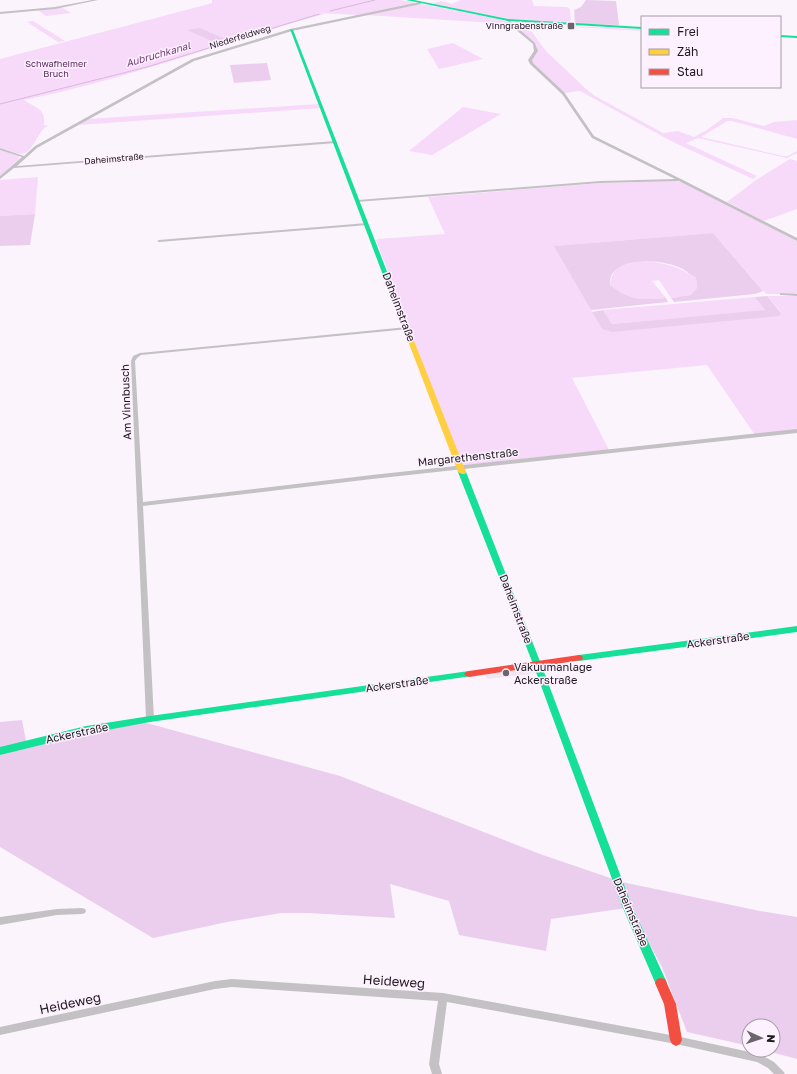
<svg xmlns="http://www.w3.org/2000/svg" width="797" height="1074" viewBox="0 0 797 1074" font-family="'Golos Text',sans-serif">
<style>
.built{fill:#f1e5f2}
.green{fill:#f7d9fa}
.forest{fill:#ebceee}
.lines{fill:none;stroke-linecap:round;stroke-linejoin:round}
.stream{stroke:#dab7dd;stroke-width:1}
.street{fill:#c4c1c4;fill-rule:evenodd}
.fast{fill:#16e098;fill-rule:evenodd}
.slow{fill:#ffcf43;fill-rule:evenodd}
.jam{fill:#f24e42;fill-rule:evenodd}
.poi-dot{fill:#6b666c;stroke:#fef1ff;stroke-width:1.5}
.labels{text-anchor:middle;stroke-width:3;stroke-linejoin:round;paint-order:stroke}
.far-poi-label{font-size:9px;fill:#1d191e;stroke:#fef1ff;text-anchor:end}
.far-street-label{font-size:9px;fill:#1d191e;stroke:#fef1ff}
.far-park-label{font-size:9px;fill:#5c2462;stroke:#fef1ff}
.far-water-label{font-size:10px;font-style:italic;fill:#743b7a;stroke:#fef1ff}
.street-label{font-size:11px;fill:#1d191e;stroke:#fef1ff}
.poi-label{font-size:11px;fill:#1d191e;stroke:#fef1ff;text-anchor:start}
.near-street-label{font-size:13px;fill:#1d191e;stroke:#fef1ff}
</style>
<rect width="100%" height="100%" fill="#fbf4fc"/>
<!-- built -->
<polygon class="built" points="534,667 537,673 487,679 485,673"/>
<!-- green -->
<g class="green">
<path d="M212,0H400L503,20L510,24L366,15L370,13L359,15L317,13H315L325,14C266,29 209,50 151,67C109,80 67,91 24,100C35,108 46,108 44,125L48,126C43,128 42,131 39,135C25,159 25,156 0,148V59L205,5L212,3Z"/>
<polygon points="461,0 532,0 534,6 567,7 570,9 571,24 509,19 431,4 441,1 452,4"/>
<polygon points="61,7 71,13 29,18 46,16 38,10"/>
<polygon points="33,21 65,41 58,42 27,22"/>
<path d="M516,21L566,26L641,29L642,31L523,24L518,25L526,27V28L523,29L532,32L546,51L586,89L595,96L663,133L678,131L694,137L707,130L723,118H732L764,126L774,122L797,120V139L732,121H727L701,137L783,156H788L797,151V153L787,158L698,138L686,143L757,176L753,179L671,141L580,91L565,93L533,63L531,60C535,54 539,52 536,44L512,24L515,23H511Z"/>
<polygon points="453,43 483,59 439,69 427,49"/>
<polygon points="319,104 321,108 78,125 88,119"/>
<polygon points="463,107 501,114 432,155 409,151"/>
<polygon points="0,150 17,155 20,158 0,176"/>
<polygon points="790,159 797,161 797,209 764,221 727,202 756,180"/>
<polygon points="38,177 35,214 0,216 0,180"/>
<polygon points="675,181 682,182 797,241 797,294 766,294 713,233 555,246 602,329 781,312 767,296 797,296 797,430 755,435 707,365 572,378 609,450 464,465 460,462 376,240 378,239 445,234 428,197 602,183"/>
<path d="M639,261C662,262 676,265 696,278L697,288L691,295L671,298L659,280L652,281L666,298C641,300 631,301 610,285C613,265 622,266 639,261Z"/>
<polygon points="755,297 766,310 612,324 603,310"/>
</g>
<!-- forest -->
<g class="forest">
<polygon points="586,0 616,1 619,25 575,24 574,10 581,7"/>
<polygon points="200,28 225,39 214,42 187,30"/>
<polygon points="267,63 271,80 234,83 230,65"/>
<polygon points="35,214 30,245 0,246 0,216"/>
<path d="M713,233L763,291L755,294L674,302L671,298L691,295L697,288L696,278C691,275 687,272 683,269C666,260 626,256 613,273C610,276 610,281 610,285C631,301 641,300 666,298L668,302L591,310L554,246Z"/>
<polygon points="767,296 781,313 779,316 612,332 602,329 592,312 603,310 612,324 765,310 755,297"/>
<polygon points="22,720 27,746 87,732 143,722 340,776 540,854 622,882 760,911 797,917 797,1059 763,1050 773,1050 773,1026 749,1026 749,1046 687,1032 662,967 645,936 633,907 551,919 546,951 459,935 449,901 390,884 395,918 309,913 281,913 227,922 153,938 0,847 0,722"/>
</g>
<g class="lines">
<!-- stream -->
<g class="stream">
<polyline points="330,11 375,0"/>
<polyline points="0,104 147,67 319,14"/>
</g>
<!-- street -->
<g class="street">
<polygon points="92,0 98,0 55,9 0,14 0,12 55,7"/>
<polygon points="420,2 421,4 292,31 194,61 37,148 17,166 335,141 337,142 336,143 14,168 0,179 0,176 22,157 0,150 0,148 24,156 35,146 192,59 290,29"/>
<polygon points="507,19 509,19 511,22 535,43 538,51 532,60 533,63 564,92 594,136 681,179 797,238 797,241 679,181 600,183 357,202 356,201 358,200 600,181 675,179 592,138 562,94 530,64 528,60 534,51 533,44 509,24"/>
<polygon points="367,223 368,223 368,225 159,242 157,241 159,240"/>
<polygon points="780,293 797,294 797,296 782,295 780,295"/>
<polygon points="407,327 409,327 409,329 141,355 137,358 135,361 143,502 372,475 797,429 797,433 372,479 143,506 154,719 152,721 150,722 148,721 146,719 131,361 133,356 140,353"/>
<polygon points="82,908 85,909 86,911 85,913 82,914 57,915 0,925 0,917 57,909"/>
<polygon points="232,979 443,993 676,1036 759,1054 774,1062 783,1071 785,1074 774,1074 768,1068 757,1062 676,1044 447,1002 439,1064 442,1074 432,1074 429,1064 438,1001 232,987 215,989 0,1035 0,1027 215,981"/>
</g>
<!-- fast -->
<g class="fast">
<polygon points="406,0 414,0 508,19 642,27 642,29 508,21"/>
<polygon points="290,29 293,30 409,328 408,329 406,330 403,328"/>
<polygon points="780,35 797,36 797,38 780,37"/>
<polygon points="459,470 462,470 466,472 541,664 632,906 667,983 665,987 661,988 657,987 622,906 533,664 458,472"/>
<polygon points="797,626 797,632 579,661 576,660 575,658 576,656 579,655"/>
<polygon points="469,671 472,672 474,674 472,676 150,722 86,734 0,755 0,747 86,726 150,716"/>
</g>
<!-- slow -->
<polygon class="slow" points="406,326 409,328 466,472 465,474 462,474 458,472 403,328"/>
<!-- jam -->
<g class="jam">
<polygon points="579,655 582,656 583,658 582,660 469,677 466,676 464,674 466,672 469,671"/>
<polygon points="661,978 665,979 676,1004 682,1040 680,1044 676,1046 672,1044 670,1040 664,1004 655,983 657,979"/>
</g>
</g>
<!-- markers -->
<g class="poi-dot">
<rect x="567" y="22" width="8" height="8" rx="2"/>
<circle cx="506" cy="673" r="4"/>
</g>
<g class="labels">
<!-- far-poi labels -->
<g class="far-poi-label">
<text x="563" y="29">Vinngrabenstraße</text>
</g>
<!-- far-street labels -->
<g class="far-street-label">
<text transform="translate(240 37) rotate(-17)" y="3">Niederfeldweg</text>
<text transform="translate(114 159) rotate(-5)" y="3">Daheimstraße</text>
</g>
<!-- far-park labels -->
<g class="far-park-label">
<text x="56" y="67">Schwafheimer<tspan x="56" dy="10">Bruch</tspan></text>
</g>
<!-- far-water labels -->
<g class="far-water-label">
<text transform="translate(158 54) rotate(-16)" y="4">Aubruchkanal</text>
</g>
<!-- street labels -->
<g class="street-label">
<text transform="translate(399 307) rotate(69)" y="4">Daheimstraße</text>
<text transform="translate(126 402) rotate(-92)" y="4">Am Vinnbusch</text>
<text transform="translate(468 457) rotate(-6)" y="4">Margarethenstraße</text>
<text transform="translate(516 609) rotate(69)" y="4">Daheimstraße</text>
<text transform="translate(718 640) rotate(-8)" y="4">Ackerstraße</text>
<text transform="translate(397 684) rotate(-8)" y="4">Ackerstraße</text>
<text transform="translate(77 733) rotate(-12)" y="4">Ackerstraße</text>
<text transform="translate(631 912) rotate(67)" y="4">Daheimstraße</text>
</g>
<!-- poi labels -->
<g class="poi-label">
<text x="514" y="671">Vakuumanlage<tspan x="514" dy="13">Ackerstraße</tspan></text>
</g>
<!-- near-street labels -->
<g class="near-street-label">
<text transform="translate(394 981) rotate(4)" y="5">Heideweg</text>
<text transform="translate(70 1003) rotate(-12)" y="5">Heideweg</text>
</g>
</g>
<!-- legend -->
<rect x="641" y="16" width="140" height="72" fill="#fef1ff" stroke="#a49ba5"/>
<rect x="649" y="29" width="20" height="6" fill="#16e098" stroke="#a49ba5"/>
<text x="677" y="36" font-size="12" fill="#1d191e">Frei</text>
<rect x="649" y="49" width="20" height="6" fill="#ffcf43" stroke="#a49ba5"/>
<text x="677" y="56" font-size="12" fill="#1d191e">Zäh</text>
<rect x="649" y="69" width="20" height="6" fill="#f24e42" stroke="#a49ba5"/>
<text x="677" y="76" font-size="12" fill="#1d191e">Stau</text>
<!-- north arrow -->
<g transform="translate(761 1038) rotate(93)"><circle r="19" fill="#fef1ff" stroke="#a49ba5"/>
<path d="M0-3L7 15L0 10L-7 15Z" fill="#6b666c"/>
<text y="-6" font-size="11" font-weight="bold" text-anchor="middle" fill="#1d191e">N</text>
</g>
</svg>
